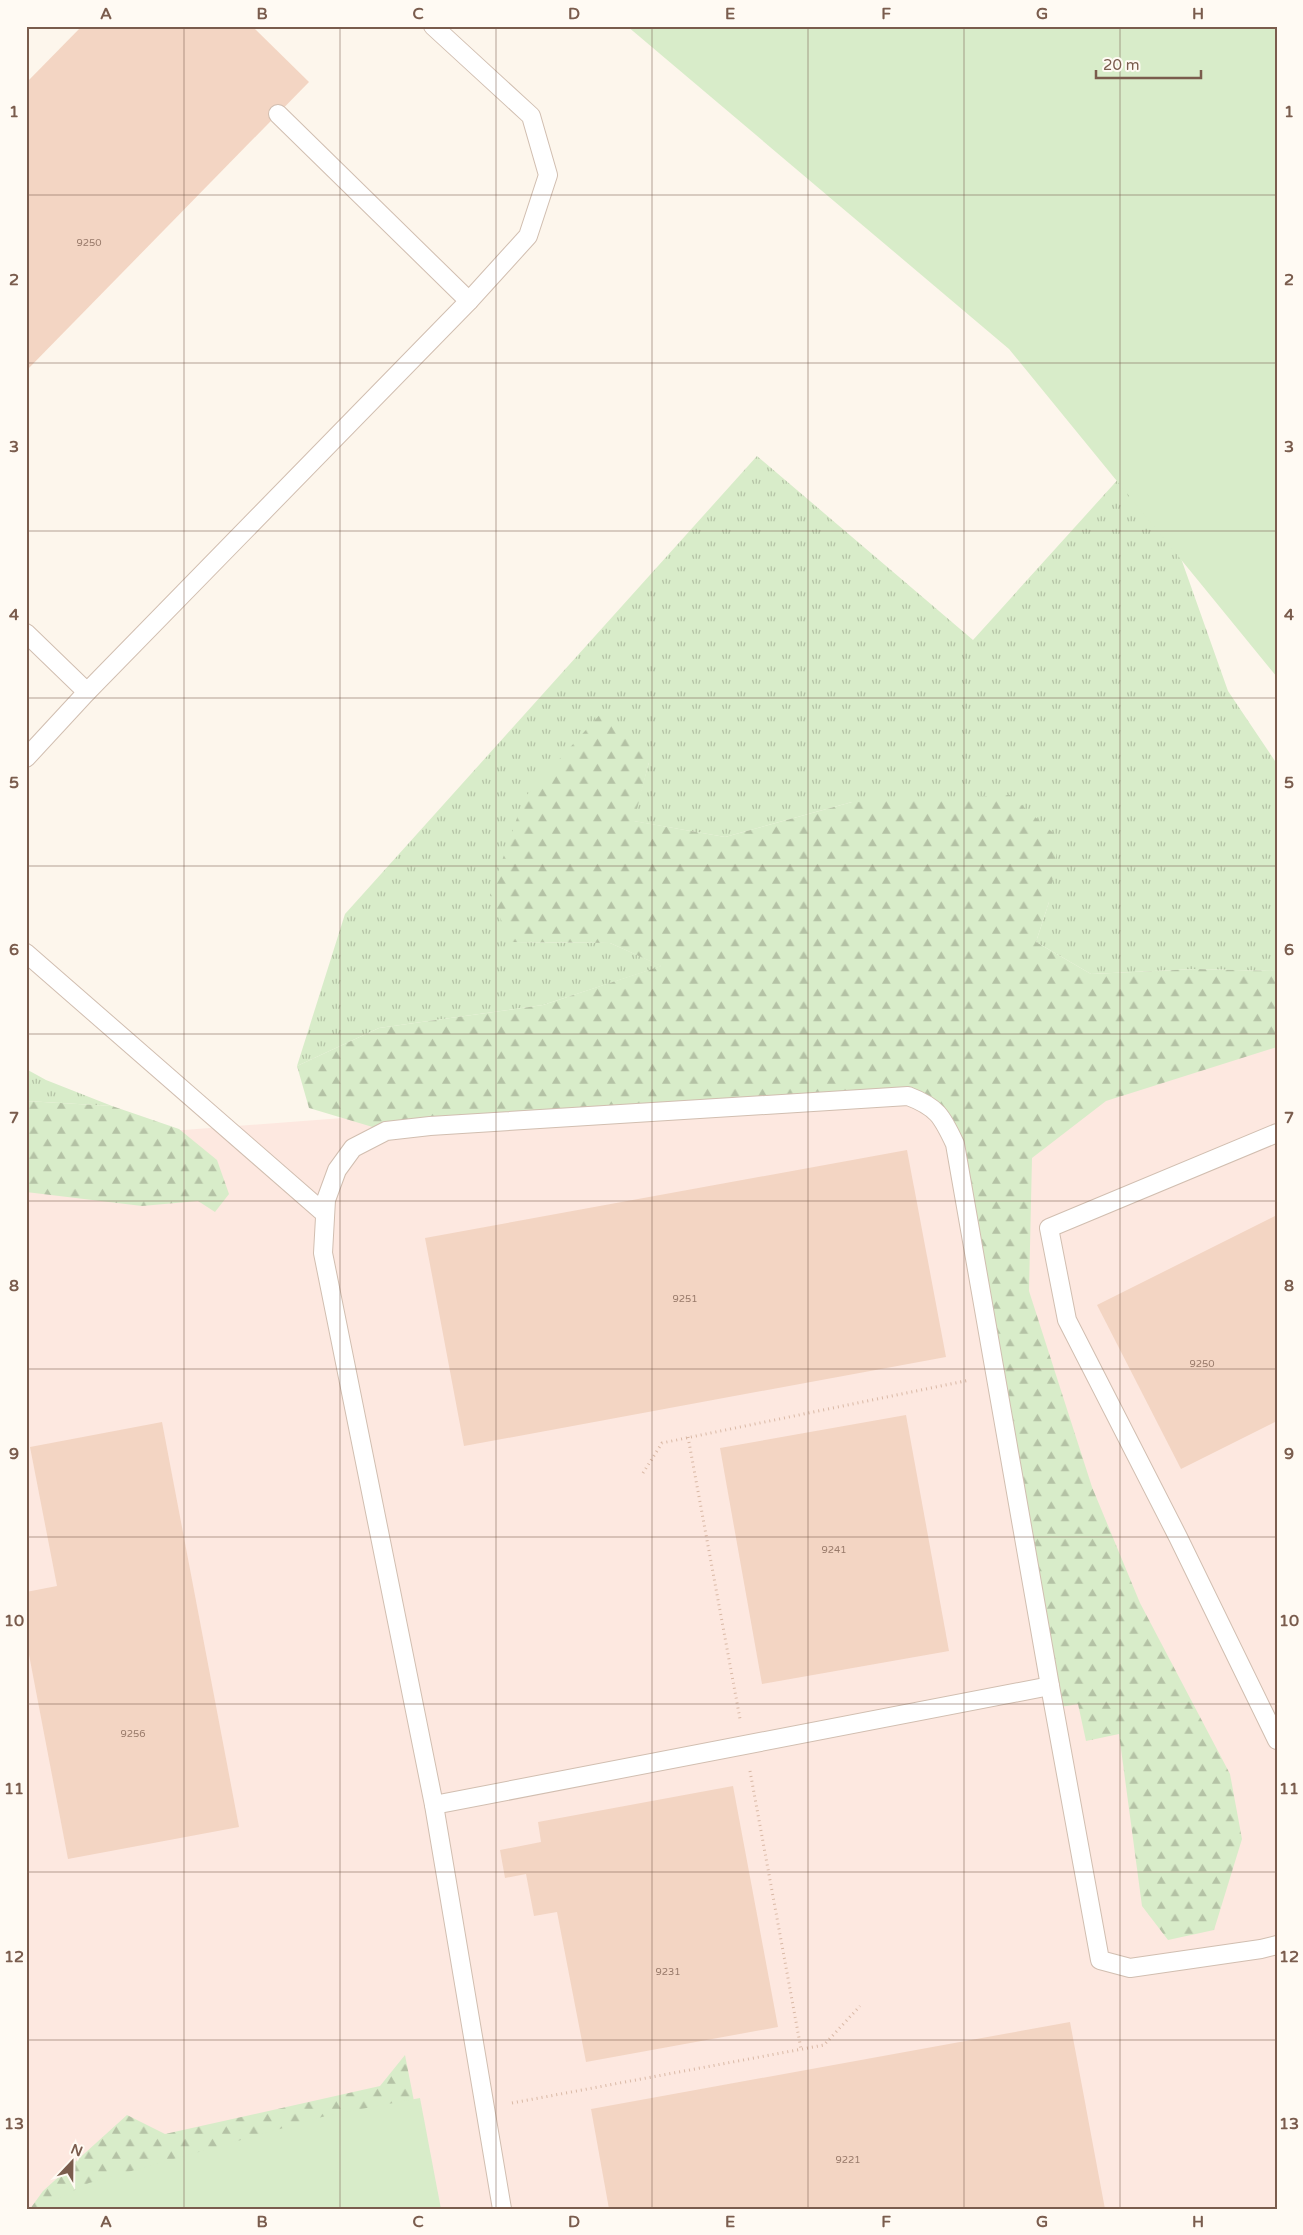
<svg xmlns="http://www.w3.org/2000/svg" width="1303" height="2235" viewBox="0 0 1303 2235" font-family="'Varela Round',sans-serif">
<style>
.commercial{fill:#fde8e0}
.grass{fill:url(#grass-tufts)}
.forest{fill:url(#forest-firs)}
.park{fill:#d8ecc9}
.building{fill:#f3d5c3}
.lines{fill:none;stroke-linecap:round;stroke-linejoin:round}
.lane-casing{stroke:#d1beb0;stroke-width:20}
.path{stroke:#d9b8a5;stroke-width:3;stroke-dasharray:1 4;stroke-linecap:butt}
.lane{stroke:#fff;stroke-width:18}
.grid{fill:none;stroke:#7a5c4d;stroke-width:1;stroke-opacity:0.55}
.labels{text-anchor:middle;stroke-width:4.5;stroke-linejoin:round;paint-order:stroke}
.number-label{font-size:10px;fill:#987a6a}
.neatline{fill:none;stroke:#7a5c4d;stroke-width:2}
.grid-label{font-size:16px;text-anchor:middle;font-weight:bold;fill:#7a5c4d}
</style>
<defs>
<pattern id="grass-tufts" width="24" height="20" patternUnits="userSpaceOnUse" patternTransform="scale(1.25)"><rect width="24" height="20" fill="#d8ecc9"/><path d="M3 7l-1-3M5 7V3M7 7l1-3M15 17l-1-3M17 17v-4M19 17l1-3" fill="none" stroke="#b4c2a5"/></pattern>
<pattern id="forest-firs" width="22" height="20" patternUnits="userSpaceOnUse" patternTransform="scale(1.25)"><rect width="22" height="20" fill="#d8ecc9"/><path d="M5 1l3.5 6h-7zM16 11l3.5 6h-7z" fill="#b4c2a5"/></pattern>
</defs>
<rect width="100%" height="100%" fill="#fdf6ec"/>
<!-- commercial -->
<polygon class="commercial" points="1277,1047 1277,2209 26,2209 26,1142"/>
<!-- grass -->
<g class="grass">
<polygon points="757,456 973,640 1131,465 1160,499 1228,691 1277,764 1277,971 1196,969 1091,974 1036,942 1049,902 852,802 725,837 633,821 649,762 511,942 610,943 662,966 543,1005 379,1028 297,1066 345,914"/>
<polygon points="26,1069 46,1080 112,1106 26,1101"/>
</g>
<!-- forest -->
<g class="forest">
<polygon points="605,709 649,762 634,821 725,837 852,802 1010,795 1059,838 1049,902 1036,942 1091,974 1196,969 1277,971 1277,1047 1106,1101 1032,1158 1029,1291 1092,1487 1140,1603 1230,1774 1242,1839 1214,1930 1168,1940 1142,1906 1119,1734 1086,1741 1078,1704 1054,1708 955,1144 927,1103 386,1131 309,1108 297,1066 379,1028 543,1005 661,966 610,943 511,942 490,895 524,798"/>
<polygon points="26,1101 112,1106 179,1129 217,1160 229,1194 215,1212 198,1201 142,1206 26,1192"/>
<polygon points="405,2055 421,2137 253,2209 30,2209 43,2191 127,2115 165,2134 380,2086"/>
</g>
<!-- park -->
<g class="park">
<polygon points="627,26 1277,26 1277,677 1009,349"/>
<polygon points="420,2098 441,2209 36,2209 89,2183 329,2115"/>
</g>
<!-- building -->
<g class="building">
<polygon points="82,26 252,26 309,82 26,371 26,83"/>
<polygon points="907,1150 946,1357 464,1446 425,1238"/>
<polygon points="1277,1215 1277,1421 1181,1469 1097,1305"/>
<polygon points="906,1415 949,1651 762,1684 720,1448"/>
<polygon points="162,1422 239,1827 68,1859 26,1639 26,1592 57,1586 30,1447"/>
<polygon points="733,1786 778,2027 586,2062 557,1912 534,1916 526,1874 505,1878 500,1850 541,1842 538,1822"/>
<polygon points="1070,2022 1105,2209 609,2209 591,2109"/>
</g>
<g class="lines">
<!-- lane casing -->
<g class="lane-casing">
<g id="lane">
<polyline points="278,114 469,301"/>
<polyline points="26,633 87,692 469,301 528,236 548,175 531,116 433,26"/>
<polyline points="26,758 87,692"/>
<polyline points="26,953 324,1213"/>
<polyline points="1277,1133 1049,1228 1067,1320 1178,1537 1277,1740"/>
<polyline points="434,1805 1050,1686"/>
<path d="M502,2209L434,1805L323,1253L326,1200L337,1170L353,1148L386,1131L430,1126L908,1096C937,1107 942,1116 955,1144L1050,1686L1100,1960L1130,1968L1261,1949L1277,1945"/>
</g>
</g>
<!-- path -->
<g class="path">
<polyline points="688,1437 740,1719"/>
<polyline points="643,1473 662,1443 970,1380"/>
<polyline points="750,1771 801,2049"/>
<polyline points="512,2103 824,2045 860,2006"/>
</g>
<!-- lane -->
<use href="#lane" class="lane"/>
</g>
<!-- grid -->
<path class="grid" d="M184,26V2209M340,26V2209M496,26V2209M652,26V2209M808,26V2209M964,26V2209M1120,26V2209M26,195H1277M26,363H1277M26,531H1277M26,698H1277M26,866H1277M26,1034H1277M26,1201H1277M26,1369H1277M26,1537H1277M26,1704H1277M26,1872H1277M26,2040H1277"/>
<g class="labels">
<!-- number labels -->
<g class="number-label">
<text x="89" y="246">9250</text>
<text x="685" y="1302">9251</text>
<text x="1202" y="1367">9250</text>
<text x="834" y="1553">9241</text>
<text x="133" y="1737">9256</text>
<text x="668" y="1975">9231</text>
<text x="848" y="2163">9221</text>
</g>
</g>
<!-- border -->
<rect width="1303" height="2235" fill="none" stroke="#fffaf3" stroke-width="55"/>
<!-- north arrow -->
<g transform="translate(72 2162) rotate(22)" stroke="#fffaf3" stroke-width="4" paint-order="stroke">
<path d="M0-4L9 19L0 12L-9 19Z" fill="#7a5c4d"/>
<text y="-8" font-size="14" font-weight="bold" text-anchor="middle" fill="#7a5c4d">N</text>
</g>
<!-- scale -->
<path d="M1096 70v8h105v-8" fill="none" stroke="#7a5c4d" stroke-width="2.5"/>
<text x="1103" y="70" font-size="15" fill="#7a5c4d" stroke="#fffaf3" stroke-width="4" paint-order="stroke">20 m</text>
<rect x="28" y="28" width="1248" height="2180" class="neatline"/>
<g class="grid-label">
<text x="106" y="19">A</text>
<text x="262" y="19">B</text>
<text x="418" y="19">C</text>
<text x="574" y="19">D</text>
<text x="730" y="19">E</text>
<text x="886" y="19">F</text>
<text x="1042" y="19">G</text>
<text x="1198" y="19">H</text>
<text x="14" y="117">1</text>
<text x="1289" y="117">1</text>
<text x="14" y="285">2</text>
<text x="1289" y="285">2</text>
<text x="14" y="452">3</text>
<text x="1289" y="452">3</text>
<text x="14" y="620">4</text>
<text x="1289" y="620">4</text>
<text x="14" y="788">5</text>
<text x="1289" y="788">5</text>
<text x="14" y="955">6</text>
<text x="1289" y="955">6</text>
<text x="14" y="1123">7</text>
<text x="1289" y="1123">7</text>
<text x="14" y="1291">8</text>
<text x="1289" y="1291">8</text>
<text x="14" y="1459">9</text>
<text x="1289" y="1459">9</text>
<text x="14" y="1626">10</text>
<text x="1289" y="1626">10</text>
<text x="14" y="1794">11</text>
<text x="1289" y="1794">11</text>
<text x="14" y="1962">12</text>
<text x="1289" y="1962">12</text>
<text x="14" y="2129">13</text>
<text x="1289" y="2129">13</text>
<text x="106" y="2227">A</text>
<text x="262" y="2227">B</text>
<text x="418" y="2227">C</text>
<text x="574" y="2227">D</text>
<text x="730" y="2227">E</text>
<text x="886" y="2227">F</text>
<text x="1042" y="2227">G</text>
<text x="1198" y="2227">H</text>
</g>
</svg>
